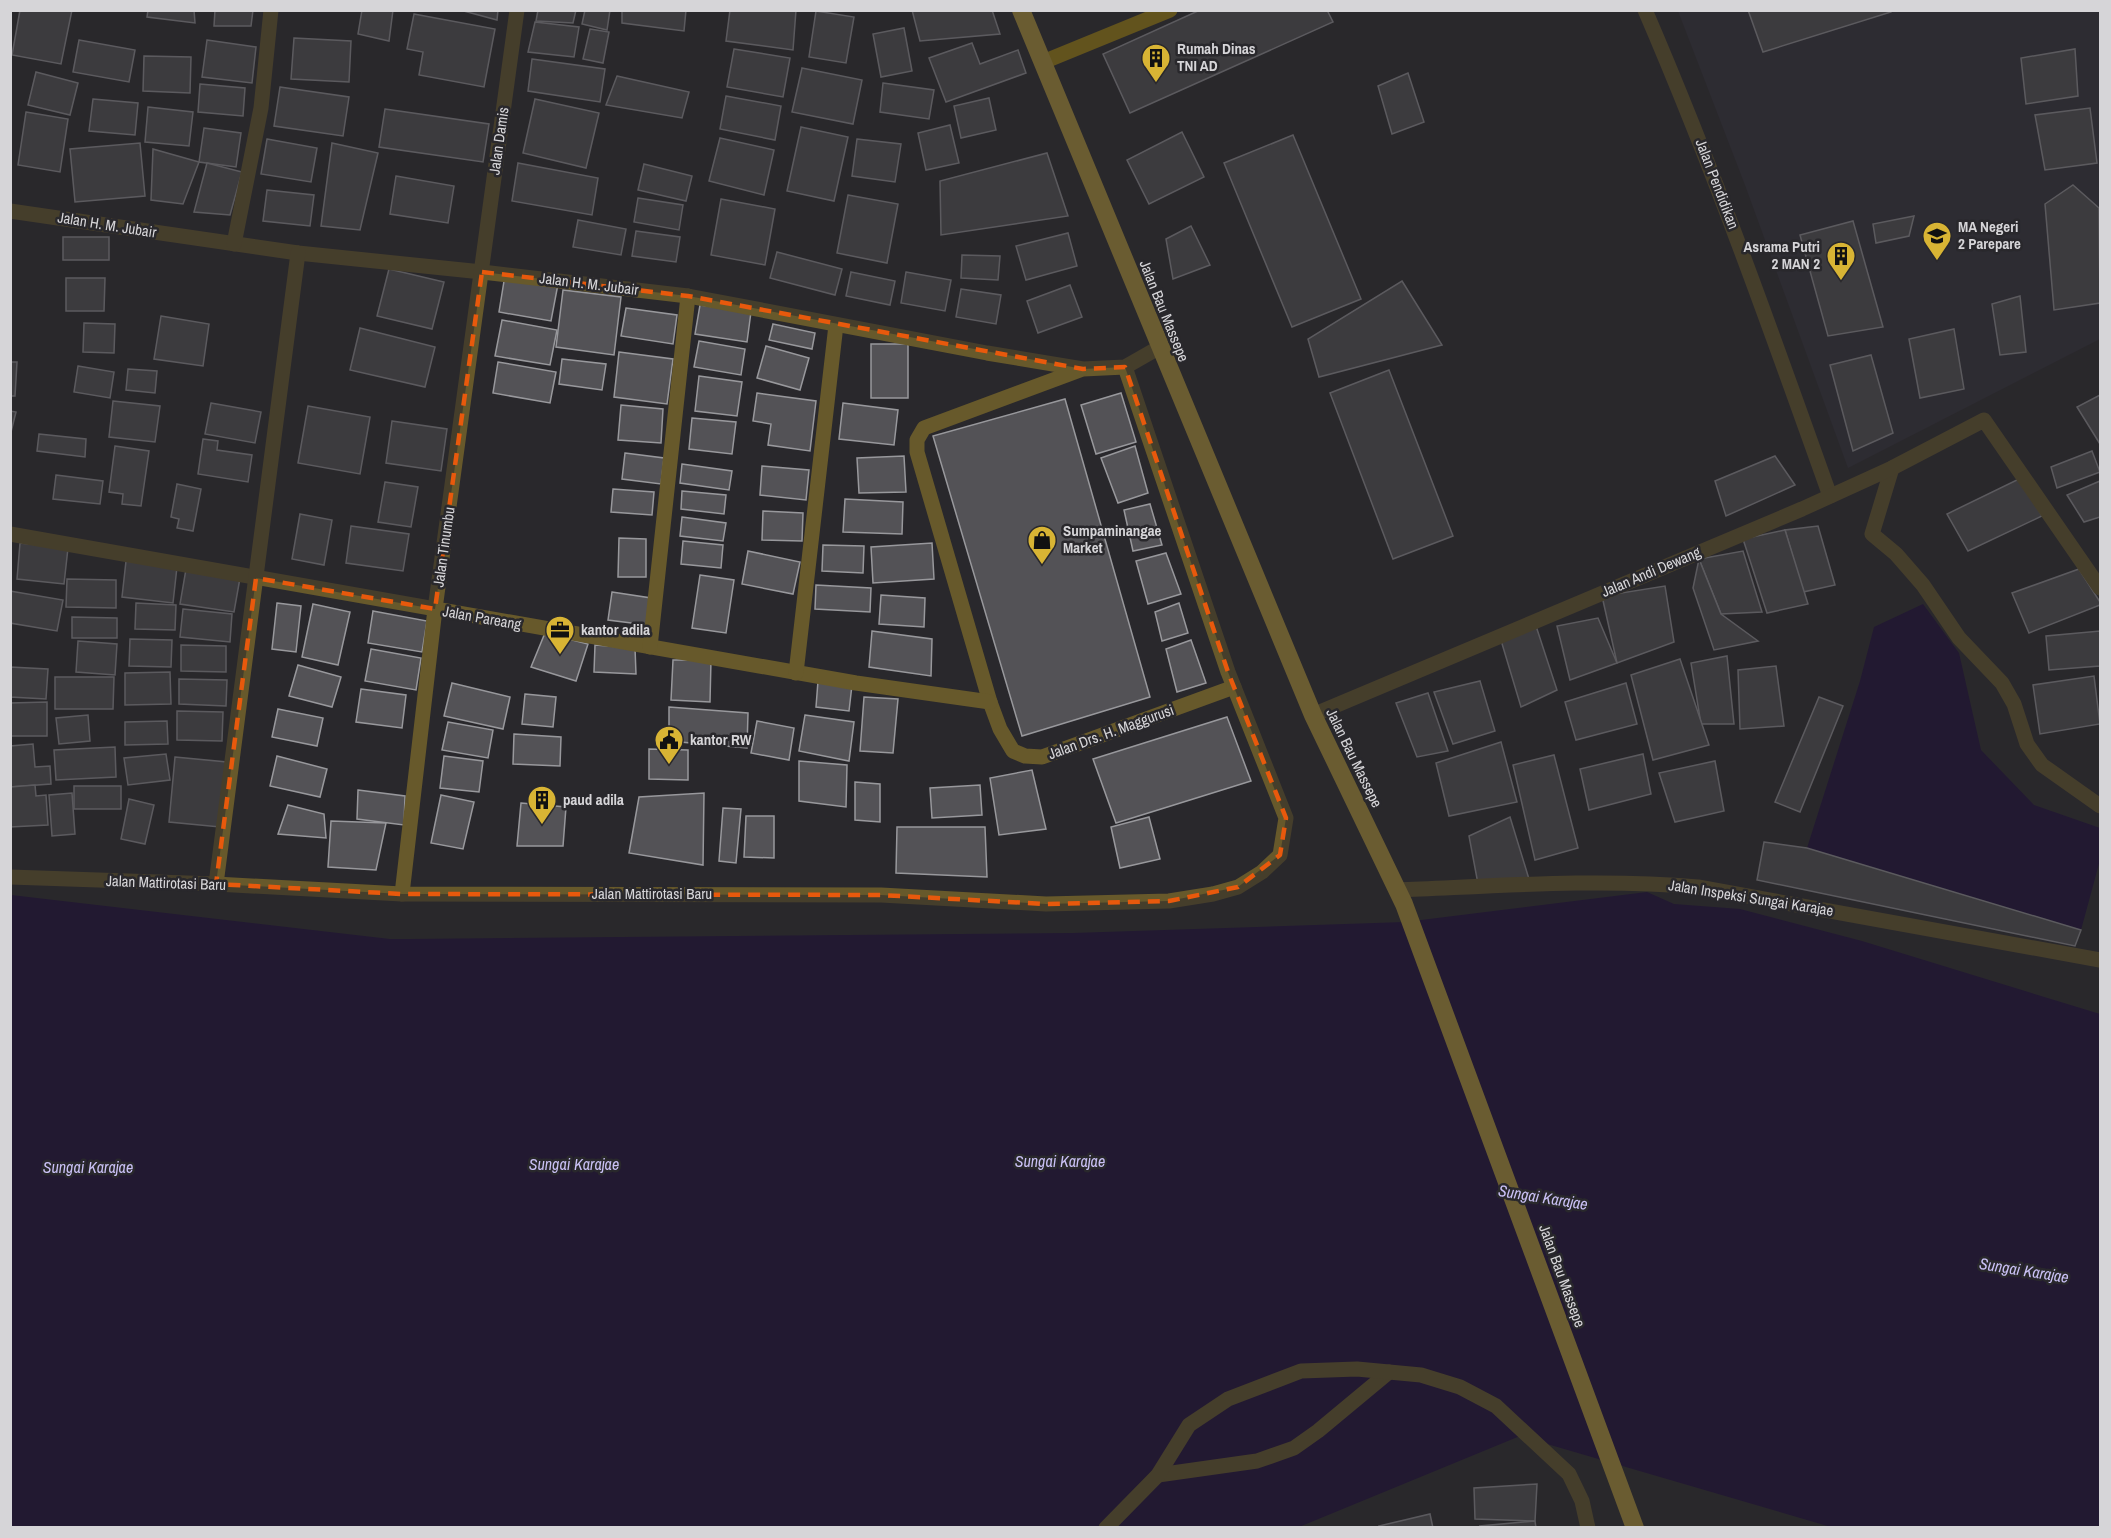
<svg xmlns="http://www.w3.org/2000/svg" width="2111" height="1538" viewBox="0 0 2111 1538" font-family="'Archivo Narrow',sans-serif">
<style>
.built{fill:#32313a}
.water{fill:#190739}
.building{fill:#535256;stroke:#98989c;stroke-width:1.5}
.lines{fill:none;stroke-linecap:round;stroke-linejoin:round}
.minor{stroke:#67592b;stroke-width:15}
.major{stroke:#a6870d;stroke-width:15}
.highway{stroke:#b89b39;stroke-width:18}
.marked{fill:none;stroke:#e8590c;stroke-width:4.5;stroke-dasharray:12 8;stroke-linejoin:round}
.labels{text-anchor:middle;stroke-width:5;stroke-linejoin:round;paint-order:stroke}
.poi-label{font-size:15px;font-weight:bold;fill:#d6d5d8;stroke:#29282c;text-anchor:start}
.street-label{font-size:15px;fill:#d6d5d8;stroke:#29282c}
.water-label{font-size:16px;font-style:italic;fill:#cac1f5;stroke:#29282c}
</style>
<rect width="100%" height="100%" fill="#29282c"/>
<!-- built -->
<polygon class="built" points="1678,11 2100,11 2100,339 1848,468 1745,185"/>
<!-- water -->
<g class="water">
<polygon points="1923,604 1959,653 1981,750 2034,805 2100,828 2100,860 2081,930 1807,848 1860,681 1874,627"/>
<polygon points="1647,892 1674,904 1740,909 1862,941 2100,1014 2100,1527 1831,1527 1520,1436 1299,1527 1034,1528 1029,1526 11,1528 11,895 390,939 410,939 1073,933 1405,922"/>
</g>
<!-- building -->
<g class="building">
<polygon points="20,10 72,10 61,64 12,55"/>
<polygon points="148,10 194,10 195,23 147,17"/>
<polygon points="215,10 253,10 251,26 214,26"/>
<polygon points="362,10 393,10 389,41 358,34"/>
<polygon points="460,10 498,10 497,20"/>
<polygon points="538,10 576,10 573,23 536,21"/>
<polygon points="585,10 610,10 607,30 582,24"/>
<polygon points="622,10 686,10 684,31 622,23"/>
<polygon points="730,10 796,10 793,50 726,41"/>
<polygon points="912,10 992,10 1000,34 920,41"/>
<polygon points="1200,10 1327,10 1333,22 1130,113 1103,54"/>
<polygon points="1748,10 1891,10 1891,12 1763,52"/>
<polygon points="816,11 854,17 846,63 809,57"/>
<polygon points="414,14 495,29 484,87 419,75 423,52 407,49"/>
<polygon points="535,22 579,27 574,57 528,52"/>
<polygon points="904,28 912,71 881,77 873,34"/>
<polygon points="590,29 609,32 603,63 583,59"/>
<polygon points="294,38 351,41 349,82 291,79"/>
<polygon points="79,40 135,50 129,82 73,72"/>
<polygon points="207,40 256,47 252,83 202,77"/>
<polygon points="972,43 980,64 1018,50 1026,73 946,102 929,58"/>
<polygon points="734,49 790,58 783,97 727,87"/>
<polygon points="2075,49 2078,96 2026,104 2021,58"/>
<polygon points="144,56 191,57 190,93 143,91"/>
<polygon points="532,59 605,69 600,102 528,91"/>
<polygon points="802,68 862,80 853,124 792,112"/>
<polygon points="36,72 78,83 70,115 28,105"/>
<polygon points="1408,73 1424,122 1392,134 1378,86"/>
<polygon points="617,76 689,92 682,118 606,105"/>
<polygon points="883,83 934,90 929,119 880,112"/>
<polygon points="200,84 245,88 243,116 198,112"/>
<polygon points="280,87 349,97 343,136 274,126"/>
<polygon points="726,96 781,106 775,140 720,129"/>
<polygon points="989,98 996,130 961,138 954,106"/>
<polygon points="93,99 138,103 135,135 89,131"/>
<polygon points="535,99 599,113 586,168 523,153"/>
<polygon points="148,107 193,112 189,146 145,142"/>
<polygon points="2090,108 2097,163 2045,170 2035,115"/>
<polygon points="385,109 489,124 483,162 379,147"/>
<polygon points="26,112 68,119 60,172 18,165"/>
<polygon points="950,125 959,163 926,170 918,133"/>
<polygon points="801,127 848,137 834,201 787,191"/>
<polygon points="204,128 241,133 236,167 199,162"/>
<polygon points="1182,132 1204,177 1149,204 1127,160"/>
<polygon points="1293,135 1361,299 1292,327 1224,163"/>
<polygon points="720,138 774,150 764,195 709,181"/>
<polygon points="267,139 317,148 311,182 261,174"/>
<polygon points="857,139 901,144 895,182 852,176"/>
<polygon points="140,143 145,196 75,202 70,149"/>
<polygon points="332,143 378,153 360,230 321,226"/>
<polygon points="153,149 199,162 183,204 151,200"/>
<polygon points="1047,153 1068,216 941,235 940,181"/>
<polygon points="207,163 242,172 230,215 194,212"/>
<polygon points="518,163 598,178 592,215 512,201"/>
<polygon points="644,164 692,176 686,201 638,190"/>
<polygon points="396,176 454,186 448,223 390,214"/>
<polygon points="2073,185 2099,208 2100,303 2054,310 2045,204"/>
<polygon points="267,190 314,195 310,226 263,221"/>
<polygon points="848,195 898,204 887,263 837,253"/>
<polygon points="638,198 683,205 679,230 634,222"/>
<polygon points="721,199 775,209 765,265 711,255"/>
<polygon points="1914,216 1909,236 1876,243 1873,224"/>
<polygon points="578,220 626,229 621,255 573,247"/>
<polygon points="1853,221 1883,327 1828,336 1800,235"/>
<polygon points="1191,226 1210,265 1173,279 1166,239"/>
<polygon points="636,231 680,237 676,262 632,256"/>
<polygon points="1068,233 1077,266 1026,280 1016,246"/>
<rect x="63" y="237" width="46" height="23"/>
<polygon points="777,252 842,269 835,295 770,278"/>
<polygon points="962,255 1000,256 998,280 961,278"/>
<polygon points="389,269 444,282 432,329 377,316"/>
<polygon points="851,272 895,281 890,305 846,296"/>
<polygon points="906,272 951,280 945,311 901,303"/>
<polygon points="505,275 558,284 551,321 499,312"/>
<polygon points="66,278 105,278 104,311 66,311"/>
<polygon points="1402,281 1442,345 1319,377 1308,339"/>
<polygon points="1070,285 1082,317 1038,333 1027,301"/>
<polygon points="961,289 1001,295 996,324 956,317"/>
<polygon points="563,290 621,297 614,355 556,347"/>
<polygon points="2020,296 2026,352 2000,355 1992,304"/>
<polygon points="700,305 751,312 747,342 695,334"/>
<polygon points="626,308 677,315 673,344 621,336"/>
<polygon points="161,316 209,324 203,366 154,359"/>
<polygon points="502,320 557,330 550,365 495,356"/>
<polygon points="84,323 115,324 114,353 83,352"/>
<polygon points="773,324 815,333 812,349 769,340"/>
<polygon points="360,328 435,347 425,387 350,370"/>
<polygon points="1954,329 1964,389 1920,398 1909,339"/>
<polygon points="699,341 745,349 741,375 694,367"/>
<rect x="871" y="344" width="37" height="54"/>
<polygon points="766,346 809,358 800,390 757,378"/>
<polygon points="619,352 673,359 667,404 614,397"/>
<polygon points="1871,355 1893,433 1853,451 1830,365"/>
<polygon points="562,359 606,364 602,390 559,384"/>
<polygon points="10,362 17,362 15,396 10,396"/>
<polygon points="498,362 556,372 550,403 493,393"/>
<polygon points="78,366 114,372 110,398 74,392"/>
<polygon points="128,369 157,371 155,393 126,390"/>
<polygon points="1389,370 1453,536 1393,559 1330,393"/>
<polygon points="699,376 742,382 737,416 695,411"/>
<polygon points="757,393 816,401 810,451 768,445 771,424 753,421"/>
<polygon points="1121,393 1136,442 1096,454 1081,405"/>
<polygon points="2100,395 2100,444 2077,407"/>
<polygon points="1065,399 1150,697 1022,736 933,436"/>
<polygon points="113,401 160,406 155,442 109,437"/>
<polygon points="211,403 261,412 255,443 205,434"/>
<polygon points="843,403 898,410 894,445 839,439"/>
<polygon points="621,405 663,409 661,443 618,440"/>
<polygon points="308,406 370,417 360,474 298,463"/>
<polygon points="10,411 16,412 10,436"/>
<polygon points="692,418 736,422 732,454 689,449"/>
<polygon points="392,421 447,429 441,471 386,463"/>
<polygon points="39,434 86,439 85,457 37,451"/>
<polygon points="203,439 218,441 217,450 252,455 248,482 198,474"/>
<polygon points="115,446 149,451 141,506 122,504 123,494 109,492"/>
<polygon points="1135,446 1148,493 1118,503 1101,458"/>
<polygon points="2092,451 2100,472 2057,488 2051,467"/>
<polygon points="625,453 664,458 661,484 622,479"/>
<polygon points="904,456 906,492 859,493 857,458"/>
<polygon points="1775,456 1795,485 1726,516 1715,481"/>
<polygon points="682,464 732,471 729,490 680,483"/>
<polygon points="762,466 809,470 806,500 760,495"/>
<polygon points="56,475 103,481 100,504 53,499"/>
<polygon points="2021,478 2042,516 1968,551 1947,514"/>
<polygon points="2100,481 2100,517 2084,522 2067,495"/>
<polygon points="385,482 418,487 411,527 378,522"/>
<polygon points="177,484 201,489 193,531 177,528 179,519 171,517"/>
<polygon points="613,489 654,492 652,515 611,512"/>
<polygon points="682,491 726,495 724,514 681,509"/>
<polygon points="845,499 903,502 902,534 843,532"/>
<polygon points="1150,504 1162,545 1133,551 1124,510"/>
<polygon points="763,511 803,513 802,541 762,540"/>
<polygon points="300,514 332,520 324,565 292,559"/>
<polygon points="682,517 726,523 723,541 680,536"/>
<polygon points="351,526 409,534 403,571 346,563"/>
<polygon points="1818,526 1835,585 1803,592 1785,530"/>
<polygon points="1785,530 1808,604 1767,613 1743,539"/>
<polygon points="619,538 646,539 646,577 618,577"/>
<polygon points="683,541 723,545 721,568 681,564"/>
<polygon points="20,543 68,548 64,584 17,579"/>
<polygon points="932,543 934,579 873,583 871,547"/>
<polygon points="823,545 864,546 863,573 822,571"/>
<polygon points="748,551 800,562 793,594 742,584"/>
<polygon points="1743,551 1762,612 1721,614 1699,559"/>
<polygon points="1166,553 1181,594 1148,604 1136,561"/>
<polygon points="1699,559 1721,614 1758,641 1714,650 1693,588"/>
<polygon points="126,561 177,567 173,603 122,597"/>
<polygon points="186,569 240,578 234,612 180,604"/>
<polygon points="2079,569 2100,602 2100,605 2029,633 2012,593"/>
<polygon points="700,575 734,580 726,633 692,628"/>
<polygon points="67,579 116,580 116,608 66,607"/>
<polygon points="816,585 871,588 870,612 815,609"/>
<polygon points="1665,586 1674,642 1617,663 1602,596"/>
<polygon points="10,591 63,600 57,631 10,623"/>
<polygon points="612,592 651,598 647,625 608,620"/>
<polygon points="881,595 925,598 924,627 879,624"/>
<polygon points="136,603 176,605 175,630 135,629"/>
<polygon points="277,603 301,606 296,652 272,649"/>
<polygon points="1179,603 1188,633 1162,641 1155,612"/>
<polygon points="313,604 350,612 338,665 302,657"/>
<polygon points="183,609 232,614 230,642 180,637"/>
<polygon points="373,611 427,621 422,652 368,643"/>
<polygon points="72,617 117,618 117,638 72,638"/>
<polygon points="1598,618 1617,663 1570,680 1557,626"/>
<polygon points="1536,626 1557,690 1521,707 1500,637"/>
<polygon points="872,631 932,639 931,676 869,667"/>
<polygon points="2100,631 2100,666 2049,670 2046,636"/>
<polygon points="545,633 588,644 576,681 531,667"/>
<polygon points="130,639 172,640 171,667 129,666"/>
<polygon points="1191,640 1206,683 1177,692 1166,649"/>
<polygon points="78,641 117,644 115,675 76,672"/>
<polygon points="181,645 226,646 226,672 181,671"/>
<polygon points="595,645 635,648 636,674 594,672"/>
<polygon points="371,649 421,658 416,690 365,681"/>
<polygon points="1727,656 1734,724 1701,724 1691,663"/>
<polygon points="1680,659 1709,745 1653,760 1631,675"/>
<polygon points="673,660 711,660 710,702 671,700"/>
<polygon points="298,665 341,677 332,707 289,696"/>
<polygon points="1776,666 1784,726 1740,729 1738,670"/>
<polygon points="10,667 48,669 46,699 10,697"/>
<polygon points="170,672 171,704 125,705 125,673"/>
<polygon points="2094,676 2100,724 2040,734 2033,685"/>
<polygon points="55,677 114,677 113,709 55,709"/>
<polygon points="179,679 227,680 226,706 179,704"/>
<polygon points="818,681 852,685 849,711 816,707"/>
<polygon points="1480,681 1495,731 1453,744 1434,692"/>
<polygon points="452,683 510,697 503,729 444,716"/>
<polygon points="1626,683 1637,724 1576,740 1565,702"/>
<polygon points="361,689 406,695 402,728 356,722"/>
<polygon points="1428,693 1448,751 1417,757 1396,703"/>
<polygon points="525,694 556,697 553,727 522,724"/>
<polygon points="864,697 898,699 893,753 860,751"/>
<polygon points="1819,697 1843,706 1800,812 1775,802"/>
<polygon points="47,702 47,736 10,736 10,703"/>
<polygon points="669,707 748,713 747,748 669,741"/>
<polygon points="278,709 323,718 317,746 272,737"/>
<polygon points="177,711 223,712 222,741 177,740"/>
<polygon points="88,715 90,741 59,744 56,718"/>
<polygon points="805,715 854,722 849,761 799,751"/>
<polygon points="1227,717 1251,781 1116,823 1093,759"/>
<polygon points="167,721 168,744 125,745 125,722"/>
<polygon points="757,721 794,728 789,760 751,753"/>
<polygon points="448,722 493,730 488,758 442,750"/>
<polygon points="514,734 561,737 560,766 513,764"/>
<polygon points="1501,742 1517,802 1449,816 1436,763"/>
<polygon points="33,744 35,767 50,766 51,784 10,787 10,746"/>
<polygon points="115,747 116,777 56,780 54,750"/>
<polygon points="649,749 688,750 688,780 649,779"/>
<polygon points="166,754 170,780 128,785 124,758"/>
<polygon points="1643,754 1651,794 1589,810 1580,769"/>
<polygon points="1554,755 1578,848 1535,860 1513,765"/>
<polygon points="277,756 327,769 320,797 270,786"/>
<polygon points="444,756 483,761 479,792 440,788"/>
<polygon points="175,757 227,762 220,827 169,822"/>
<polygon points="799,761 847,765 846,807 799,801"/>
<polygon points="1715,761 1724,811 1675,822 1659,773"/>
<polygon points="1032,770 1046,829 999,835 990,778"/>
<polygon points="855,782 880,784 880,822 855,820"/>
<polygon points="35,785 36,796 46,795 48,825 10,827 10,787"/>
<polygon points="980,785 982,815 932,818 930,788"/>
<rect x="74" y="786" width="47" height="23"/>
<polygon points="358,790 405,796 404,825 357,819"/>
<polygon points="72,793 75,834 52,836 49,795"/>
<polygon points="704,793 703,865 629,853 639,797"/>
<polygon points="441,795 474,802 463,849 431,843"/>
<polygon points="129,799 154,805 145,844 121,839"/>
<polygon points="521,803 566,807 563,846 517,846"/>
<polygon points="288,805 324,814 326,838 278,834"/>
<polygon points="723,808 741,809 736,863 719,861"/>
<polygon points="746,816 774,816 774,858 744,857"/>
<polygon points="1149,817 1160,859 1120,868 1111,827"/>
<polygon points="1510,817 1529,879 1478,884 1469,836"/>
<polygon points="331,821 386,823 376,870 328,867"/>
<polygon points="897,827 985,827 987,877 896,873"/>
<polygon points="1764,842 1807,848 2081,930 2075,946 1757,880"/>
<polygon points="1537,1484 1535,1521 1475,1519 1474,1488"/>
<polygon points="1430,1514 1433,1528 1380,1528 1379,1526"/>
<polygon points="1535,1521 1536,1528 1481,1528 1480,1526"/>
</g>
<g class="lines">
<!-- minor -->
<g class="minor">
<path d="M1645,10C1714,170 1772,333 1830,496"/>
<polyline points="10,211 298,253 482,272 688,296 987,353 1083,369 1125,367 1160,347"/>
<polyline points="234,244 261,108 271,10"/>
<polyline points="1080,370 924,428 917,440 917,452 990,702 1000,729 1013,751 1025,756 1042,757 1234,687 1228,672 1125,367"/>
<polyline points="1892,468 1872,534 1896,554 1923,585 1959,638 2002,683 2014,704 2027,744 2042,765 2100,806"/>
<polyline points="10,534 856,683 990,702"/>
<polyline points="650,647 688,296"/>
<polyline points="796,673 836,325"/>
<polyline points="1313,715 1802,509 1892,468 1984,420 2100,588"/>
<polyline points="10,877 216,884 402,894 881,895 1046,904 1169,901 1213,894 1238,887 1262,872 1280,855 1286,818 1234,687"/>
<polyline points="216,884 298,253"/>
<path d="M1397,890C1497,886 1598,878 1698,887L2100,960"/>
<polyline points="402,894 435,609 517,10"/>
<polyline points="1158,1475 1257,1461 1294,1448 1318,1431 1389,1372"/>
<polyline points="1106,1528 1158,1475 1189,1425 1228,1399 1301,1371 1357,1369 1421,1375 1460,1387 1496,1406 1569,1474 1582,1501 1588,1528"/>
</g>
<!-- major -->
<polyline class="major" points="1043,62 1170,10"/>
<!-- highway -->
<polyline class="highway" points="1021,10 1313,715 1404,904 1635,1528"/>
</g>
<!-- marked area -->
<path d="M0 0H2111V1538H0ZM482,272L688,296L1083,369L1125,367L1228,672L1286,818L1280,855L1238,887L1169,901L1046,904L881,895L402,894L216,884L256,578L435,609Z" fill="#29282c" fill-opacity=".55" fill-rule="evenodd"/>
<path class="marked" d="M482,272L688,296L1083,369L1125,367L1228,672L1286,818L1280,855L1238,887L1169,901L1046,904L881,895L402,894L216,884L256,578L435,609Z"/>
<!-- icons -->
<defs>
<g id="building-pin" transform="scale(1.5)"><path d="M0 17L-7.5 6A9.5 9.5 0 1 1 7.5 6Z" fill="#d8b434" stroke="#29282c"/><path d="M-4-6H4V6H1V3H-1V6H-4ZM-2.5-4.3h1.7v1.8h-1.7ZM.8-4.3h1.7v1.8H.8ZM-2.5-1h1.7V.8h-1.7ZM.8-1h1.7V.8H.8Z" fill="#111"/></g>
<g id="school-pin" transform="scale(1.5)"><path d="M0 17L-7.5 6A9.5 9.5 0 1 1 7.5 6Z" fill="#d8b434" stroke="#29282c"/><path d="M0-5L7-2L0 1L-7-2ZM-4 1L0 2.5L4 1V4Q0 6-4 4Z" fill="#111"/></g>
<g id="shop-pin" transform="scale(1.5)"><path d="M0 17L-7.5 6A9.5 9.5 0 1 1 7.5 6Z" fill="#d8b434" stroke="#29282c"/><path d="M-5-2.5h2.3a2.7 3.5 0 0 1 5.4 0H5L5.5 6h-11ZM-1.5-2.5h3a1.5 2.3 0 0 0-3 0Z" fill="#111"/></g>
<g id="office-pin" transform="scale(1.5)"><path d="M0 17L-7.5 6A9.5 9.5 0 1 1 7.5 6Z" fill="#d8b434" stroke="#29282c"/><path d="M-6-3h4V-5.5h4V-3h4V5H-6ZM-1-4.5V-3h2v-1.5ZM-6 0V1H6V0Z" fill="#111"/></g>
<g id="civic-pin" transform="scale(1.5)"><path d="M0 17L-7.5 6A9.5 9.5 0 1 1 7.5 6Z" fill="#d8b434" stroke="#29282c"/><path d="M-.6-6.5H3V-4.5H.6V-3L4-1V1h2V6H-6V1h2V-1L-.6-3ZM-1.2 2.5V6h2.4V2.5Z" fill="#111"/></g>
</defs>
<g fill-rule="evenodd">
<use href="#building-pin" x="1156" y="58"/>
<use href="#school-pin" x="1937" y="236"/>
<use href="#building-pin" x="1841" y="256"/>
<use href="#shop-pin" x="1042" y="540"/>
<use href="#office-pin" x="560" y="630"/>
<use href="#civic-pin" x="669" y="740"/>
<use href="#building-pin" x="542" y="800"/>
</g>
<g class="labels">
<!-- poi labels -->
<g class="poi-label">
<text x="1177" y="54">Rumah Dinas<tspan x="1177" dy="17">TNI AD</tspan></text>
<text x="1958" y="232">MA Negeri<tspan x="1958" dy="17">2 Parepare</tspan></text>
<text x="1820" y="252" text-anchor="end">Asrama Putri<tspan x="1820" dy="17">2 MAN 2</tspan></text>
<text x="1063" y="536">Sumpaminangae<tspan x="1063" dy="17">Market</tspan></text>
<text x="581" y="635">kantor adila</text>
<text x="690" y="745">kantor RW</text>
<text x="563" y="805">paud adila</text>
</g>
<!-- street labels -->
<g class="street-label">
<text transform="translate(499 141) rotate(-82)" y="5">Jalan Damis</text>
<text transform="translate(1717 184) rotate(69)" y="5">Jalan Pendidikan</text>
<text transform="translate(107 225) rotate(9)" y="5">Jalan H. M. Jubair</text>
<text transform="translate(589 284) rotate(7)" y="5">Jalan H. M. Jubair</text>
<text transform="translate(1164 311) rotate(68)" y="5">Jalan Bau Massepe</text>
<text transform="translate(444 547) rotate(-82)" y="5">Jalan Tinumbu</text>
<text transform="translate(1651 572) rotate(-23)" y="5">Jalan Andi Dewang</text>
<text transform="translate(482 618) rotate(10)" y="5">Jalan Pareang</text>
<text transform="translate(1111 732) rotate(-20)" y="5">Jalan Drs. H. Maggurusi</text>
<text transform="translate(1354 758) rotate(64)" y="5">Jalan Bau Massepe</text>
<text transform="translate(166 883) rotate(2)" y="5">Jalan Mattirotasi Baru</text>
<text x="652" y="899">Jalan Mattirotasi Baru</text>
<text transform="translate(1751 898) rotate(9)" y="5">Jalan Inspeksi Sungai Karajae</text>
<text transform="translate(1562 1276) rotate(70)" y="5">Jalan Bau Massepe</text>
</g>
<!-- water labels -->
<g class="water-label">
<text x="1060" y="1167">Sungai Karajae</text>
<text x="574" y="1170">Sungai Karajae</text>
<text x="88" y="1173">Sungai Karajae</text>
<text transform="translate(1543 1197) rotate(9)" y="6">Sungai Karajae</text>
<text transform="translate(2024 1270) rotate(9)" y="6">Sungai Karajae</text>
</g>
</g>
<!-- border -->
<rect width="2111" height="1538" fill="none" stroke="#d6d5d8" stroke-width="24"/>
</svg>
